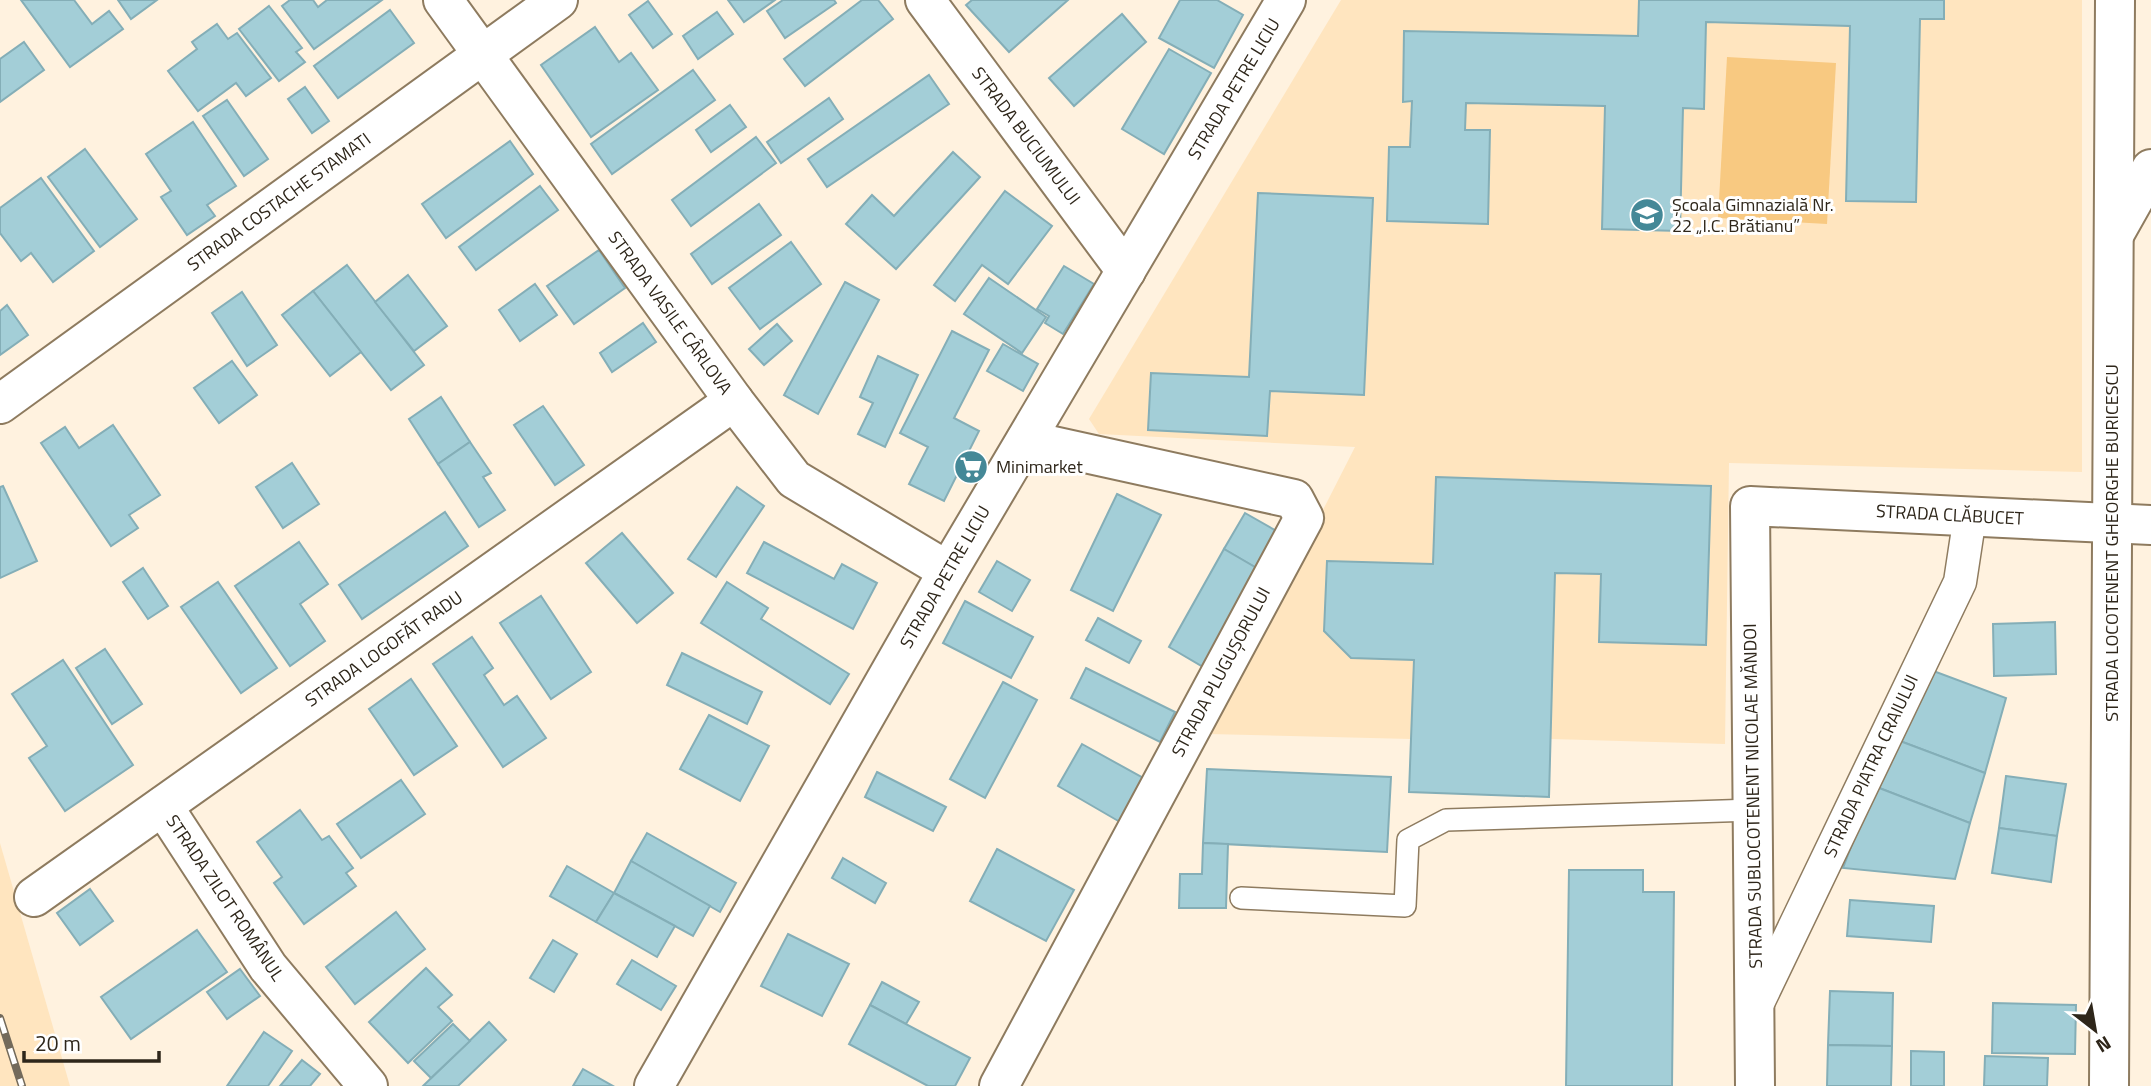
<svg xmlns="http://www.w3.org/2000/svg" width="2151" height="1086" viewBox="0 0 2151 1086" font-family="'Titillium Web',sans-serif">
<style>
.built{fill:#ffe5bf}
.green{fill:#f8c981}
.building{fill:#a3ced7;stroke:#84aeb7;stroke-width:2}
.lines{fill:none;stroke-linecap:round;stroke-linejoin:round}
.service-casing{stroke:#8e7b5f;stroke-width:24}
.pedestrian-casing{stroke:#8e7b5f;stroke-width:35}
.minor-casing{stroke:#8e7b5f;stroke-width:42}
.service{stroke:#fff;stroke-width:21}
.pedestrian{stroke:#fff;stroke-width:32}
.minor{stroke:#fff;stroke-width:38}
.rail-casing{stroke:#736a5b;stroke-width:8}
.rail{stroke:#fff;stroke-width:5;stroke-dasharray:16;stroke-linecap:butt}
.labels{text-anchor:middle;stroke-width:6;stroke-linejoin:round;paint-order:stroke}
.street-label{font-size:18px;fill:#2e261a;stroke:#fff}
.poi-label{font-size:18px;fill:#2e261a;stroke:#fff;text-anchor:start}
</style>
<rect width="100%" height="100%" fill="#fff2df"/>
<!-- built -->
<g class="built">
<polygon points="1341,0 2082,0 2082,472 1729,463 1725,744 1551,739 1549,797 1409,792 1411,739 1209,734 1355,447 1099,434 1089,419"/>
<polygon points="0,843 70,1086 0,1086"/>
</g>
<!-- green -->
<polygon class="green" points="1727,57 1836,63 1827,224 1718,218"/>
<!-- building -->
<g class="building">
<polygon points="21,0 74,0 92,24 109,11 123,29 70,67"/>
<polygon points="118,0 157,0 131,19"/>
<polygon points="290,0 313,0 318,7 327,0 382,0 314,49 282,6"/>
<polygon points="728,0 775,0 744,22"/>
<polygon points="783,0 834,0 836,3 785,38 767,11"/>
<polygon points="862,0 878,0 893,19 805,86 784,59"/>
<polygon points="972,0 1068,0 1009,52 966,5"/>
<polygon points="1180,0 1217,0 1243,15 1214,68 1159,38"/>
<polygon points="1639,0 1944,0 1944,19 1920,19 1916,202 1846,201 1850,26 1706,22 1704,109 1683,108 1680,231 1602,229 1605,106 1466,103 1465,130 1490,130 1488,224 1387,221 1389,147 1410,147 1412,101 1403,102 1404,31 1638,36"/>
<polygon points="648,1 672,34 653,48 629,15"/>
<polygon points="269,6 302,48 296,52 305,62 279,81 239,29"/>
<polygon points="390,10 414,43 338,98 314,66"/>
<polygon points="717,12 733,34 698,59 683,36"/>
<polygon points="1122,14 1146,42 1074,106 1049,78"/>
<polygon points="217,24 228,39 237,33 271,78 246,96 236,83 198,111 168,71 197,49 192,42"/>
<polygon points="595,27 619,62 631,53 658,90 591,137 541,65"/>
<polygon points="24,42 44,70 0,102 0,59"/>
<polygon points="1169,49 1211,73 1164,154 1122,129"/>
<polygon points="693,70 715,100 612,174 591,144"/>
<polygon points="929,75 949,104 827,187 808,159"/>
<polygon points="305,87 329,121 312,133 288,99"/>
<polygon points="829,98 843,119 781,163 767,142"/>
<polygon points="227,100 268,159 244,176 203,116"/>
<polygon points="730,105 746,127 711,152 696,130"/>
<polygon points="193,122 236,186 207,205 215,216 187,235 161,197 171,191 146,154"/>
<polygon points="756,137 776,163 691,226 672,200"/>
<polygon points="510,141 533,174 446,238 422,204"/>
<polygon points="85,149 137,219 100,247 48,177"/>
<polygon points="953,152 980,177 896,269 846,224 872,195 894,216"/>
<polygon points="41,178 94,251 53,282 31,253 21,261 0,233 0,208"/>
<polygon points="540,186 558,210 476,270 459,247"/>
<polygon points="1005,191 1052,226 1008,284 982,265 955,301 934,285"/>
<polygon points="1258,193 1373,198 1364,395 1270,391 1267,436 1148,430 1151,373 1249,377"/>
<polygon points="759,204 781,235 712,284 691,254"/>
<polygon points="791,242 821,284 760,329 729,288"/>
<polygon points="599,250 625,288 574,324 547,286"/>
<polygon points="347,265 424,365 391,390 313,291"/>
<polygon points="1064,266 1094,284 1063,334 1045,323 1049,316 1037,309"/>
<polygon points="408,275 447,326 414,351 375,302"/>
<polygon points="989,278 1046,317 1022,353 964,314"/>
<polygon points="845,282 879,300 818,414 784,395"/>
<polygon points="535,284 557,315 520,341 499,310"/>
<polygon points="313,291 361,352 330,376 282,315"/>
<polygon points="242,292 277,345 247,366 212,313"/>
<polygon points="7,305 28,335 0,355 0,311"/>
<polygon points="643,323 656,342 612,372 600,353"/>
<polygon points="777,324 792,341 764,365 749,349"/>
<polygon points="952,331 989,350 954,418 979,431 944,501 909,484 928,447 900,433"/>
<polygon points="1003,344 1038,364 1023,391 987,371"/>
<polygon points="878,356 918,375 885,447 858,434 873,403 860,397"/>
<polygon points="232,361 257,395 219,423 194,388"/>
<polygon points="441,397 470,442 438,464 409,419"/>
<polygon points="543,406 584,465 555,485 514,425"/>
<polygon points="113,425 160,495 129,515 138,528 111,546 41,443 65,427 79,448"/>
<polygon points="470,442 491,473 483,477 505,510 479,527 438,464"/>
<polygon points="292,463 319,504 283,528 256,487"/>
<polygon points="1436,477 1711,486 1706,645 1599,642 1601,574 1555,573 1549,797 1409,792 1414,660 1351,658 1324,631 1327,561 1433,564"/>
<polygon points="3,486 37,561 0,578 0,487"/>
<polygon points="737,487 764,506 716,577 688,559"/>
<polygon points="1117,494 1161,515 1113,611 1071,590"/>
<polygon points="445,512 468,546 362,619 339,585"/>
<polygon points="1245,513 1280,533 1260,570 1224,549"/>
<polygon points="622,533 673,593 637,623 586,563"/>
<polygon points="299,542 328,584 300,604 325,641 290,666 235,586"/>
<polygon points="764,542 834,579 842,564 877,583 853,629 747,573"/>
<polygon points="1224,549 1260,570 1205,668 1169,647"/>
<polygon points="997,561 1030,580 1012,611 979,592"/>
<polygon points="143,568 168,606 148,619 123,582"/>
<polygon points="218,582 277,668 241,693 181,607"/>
<polygon points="727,582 768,608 761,619 849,674 830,704 701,623"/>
<polygon points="541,596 591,672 551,699 500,623"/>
<polygon points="965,601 1033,637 1011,678 943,643"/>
<polygon points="1098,618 1141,641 1129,663 1086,640"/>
<polygon points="2055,622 2056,674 1994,676 1993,624"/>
<polygon points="472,637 493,668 484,675 504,705 517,696 546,738 503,767 433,664"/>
<polygon points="105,649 142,704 112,724 76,668"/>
<polygon points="682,653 762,692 747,724 667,685"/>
<polygon points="63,660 133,765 65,811 29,758 47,746 12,694"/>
<polygon points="1920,666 2006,698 1985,773 1892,738"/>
<polygon points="1086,668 1175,712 1160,742 1071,698"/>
<polygon points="411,679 457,746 414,775 369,709"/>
<polygon points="1003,682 1037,700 985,798 950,779"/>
<polygon points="709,715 769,746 740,801 680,769"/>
<polygon points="1892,738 1985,773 1970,823 1874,786"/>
<polygon points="1082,744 1145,779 1120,822 1058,786"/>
<polygon points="1207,769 1391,777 1387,852 1203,843"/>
<polygon points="877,772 946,807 933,831 865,797"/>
<polygon points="2006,776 2066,784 2057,836 1999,828"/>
<polygon points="401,780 425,814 361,858 337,824"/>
<polygon points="1874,786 1970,823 1955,879 1843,868"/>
<polygon points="300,810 322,840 329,836 353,868 346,873 356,886 304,924 274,883 282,877 257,842"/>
<polygon points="1999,828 2057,836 2051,882 1992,873"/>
<polygon points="647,833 736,883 720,912 631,861"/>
<polygon points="1203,843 1228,844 1226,908 1179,908 1180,874 1202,874"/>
<polygon points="997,849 1074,890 1046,941 970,901"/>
<polygon points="843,858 886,883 875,903 832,878"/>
<polygon points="631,861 710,906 693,936 614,893"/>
<polygon points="567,866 614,893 596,922 550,896"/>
<polygon points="1569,870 1643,870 1643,892 1674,892 1672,1086 1566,1086"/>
<polygon points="90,889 113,921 80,945 57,913"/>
<polygon points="614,893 675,926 657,957 596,922"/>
<polygon points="1850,900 1934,906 1931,942 1847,936"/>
<polygon points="396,912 425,949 355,1004 326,967"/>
<polygon points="197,930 227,972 131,1039 101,997"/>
<polygon points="788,934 849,964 822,1016 761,986"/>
<polygon points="553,940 577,954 554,992 530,978"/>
<polygon points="632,960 676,986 661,1010 617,984"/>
<polygon points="426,968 452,995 438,1007 452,1021 408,1063 369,1022"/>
<polygon points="240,969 260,996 227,1019 207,992"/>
<polygon points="882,982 919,1002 906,1024 870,1005"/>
<polygon points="1830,991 1893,993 1892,1046 1828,1045"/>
<polygon points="1993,1003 2076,1005 2075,1054 1992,1053"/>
<polygon points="870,1005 970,1058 955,1086 928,1086 849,1044"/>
<polygon points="489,1022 506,1040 458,1086 423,1086"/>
<polygon points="453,1024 470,1041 431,1078 414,1061"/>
<polygon points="264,1032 292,1051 268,1086 227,1086"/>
<polygon points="1828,1045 1892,1046 1891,1086 1827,1086"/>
<polygon points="1911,1051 1944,1052 1944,1086 1911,1086"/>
<polygon points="1985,1056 2048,1058 2047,1086 1984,1086"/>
<polygon points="302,1060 320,1074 310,1086 280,1086"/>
<polygon points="583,1069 613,1086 573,1086"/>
</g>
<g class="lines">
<!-- service casing -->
<g class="service-casing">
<polyline id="service" points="1241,898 1405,906 1408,840 1446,820 1753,810"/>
</g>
<!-- pedestrian casing -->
<g class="pedestrian-casing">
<polyline id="pedestrian" points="1755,1009 1960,582 1970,516"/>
</g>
<!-- minor casing -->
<g class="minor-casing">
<g id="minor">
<polyline points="443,0 734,401 794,479 948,571"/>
<polyline points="925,0 1126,271"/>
<polyline points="2115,233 2151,169"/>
<polyline points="0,404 558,0"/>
<polyline points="163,806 268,967 368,1086"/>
<polyline points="34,897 734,401"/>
<polyline points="654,1086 948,571 1286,0"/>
<polyline points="999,1086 1304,518 1294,499 1026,440"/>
<polyline points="1755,1086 1750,506 2151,525"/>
<polyline points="2109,1086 2115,0"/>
</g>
</g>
<!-- service -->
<use href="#service" class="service"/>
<!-- pedestrian -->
<use href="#pedestrian" class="pedestrian"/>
<!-- minor -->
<use href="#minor" class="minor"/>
<!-- rail casing -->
<g class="rail-casing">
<polyline id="rail" points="0,1018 22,1086"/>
</g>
<!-- rail -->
<use href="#rail" class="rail"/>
</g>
<!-- icons -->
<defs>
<g id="school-disc" transform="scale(1.75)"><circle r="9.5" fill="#448897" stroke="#fff"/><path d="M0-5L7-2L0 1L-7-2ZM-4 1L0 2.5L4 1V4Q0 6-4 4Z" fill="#fff"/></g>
<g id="supermarket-disc" transform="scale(1.75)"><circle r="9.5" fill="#448897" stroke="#fff"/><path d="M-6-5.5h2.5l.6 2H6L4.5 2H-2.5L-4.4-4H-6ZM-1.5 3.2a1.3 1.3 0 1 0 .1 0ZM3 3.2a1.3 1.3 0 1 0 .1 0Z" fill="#fff"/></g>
</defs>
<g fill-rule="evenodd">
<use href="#school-disc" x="1647" y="215"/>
<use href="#supermarket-disc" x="971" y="467"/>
</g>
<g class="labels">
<!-- street labels -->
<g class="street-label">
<text transform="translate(1234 89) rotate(-59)" y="6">STRADA PETRE LICIU</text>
<text transform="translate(1026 136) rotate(53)" y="6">STRADA BUCIUMULUI</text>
<text transform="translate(279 202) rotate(-36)" y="6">STRADA COSTACHE STAMATI</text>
<text transform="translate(670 313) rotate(54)" y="6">STRADA VASILE CÂRLOVA</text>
<text transform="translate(1950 515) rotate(3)" y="6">STRADA CLĂBUCET</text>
<text transform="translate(2112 543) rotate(-90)" y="6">STRADA LOCOTENENT GHEORGHE BURICESCU</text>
<text transform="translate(945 577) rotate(-60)" y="6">STRADA PETRE LICIU</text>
<text transform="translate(384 649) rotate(-35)" y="6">STRADA LOGOFĂT RADU</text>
<text transform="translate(1221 672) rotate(-62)" y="6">STRADA PLUGUȘORULUI</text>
<text transform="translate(1871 766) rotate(-65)" y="6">STRADA PIATRA CRAIULUI</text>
<text transform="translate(1753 796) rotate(-91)" y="6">STRADA SUBLOCOTENENT NICOLAE MĂNDOI</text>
<text transform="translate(225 898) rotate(56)" y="6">STRADA ZILOT ROMÂNUL</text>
</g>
<!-- poi labels -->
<g class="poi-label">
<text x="1672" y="211">Școala Gimnazială Nr.<tspan x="1672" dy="21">22 „I.C. Brătianu”</tspan></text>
<text x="996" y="473">Minimarket</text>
</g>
</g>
<!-- north arrow -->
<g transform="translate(2095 1030) rotate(149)" stroke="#ffffff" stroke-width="5" paint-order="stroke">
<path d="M0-5L12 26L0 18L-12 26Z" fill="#2e261a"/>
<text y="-10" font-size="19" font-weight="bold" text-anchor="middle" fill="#2e261a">N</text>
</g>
<!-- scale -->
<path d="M24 1051v10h135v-10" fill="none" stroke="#2e261a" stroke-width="3.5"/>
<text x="35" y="1051" font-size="21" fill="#2e261a" stroke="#ffffff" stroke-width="5" paint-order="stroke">20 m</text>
</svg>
